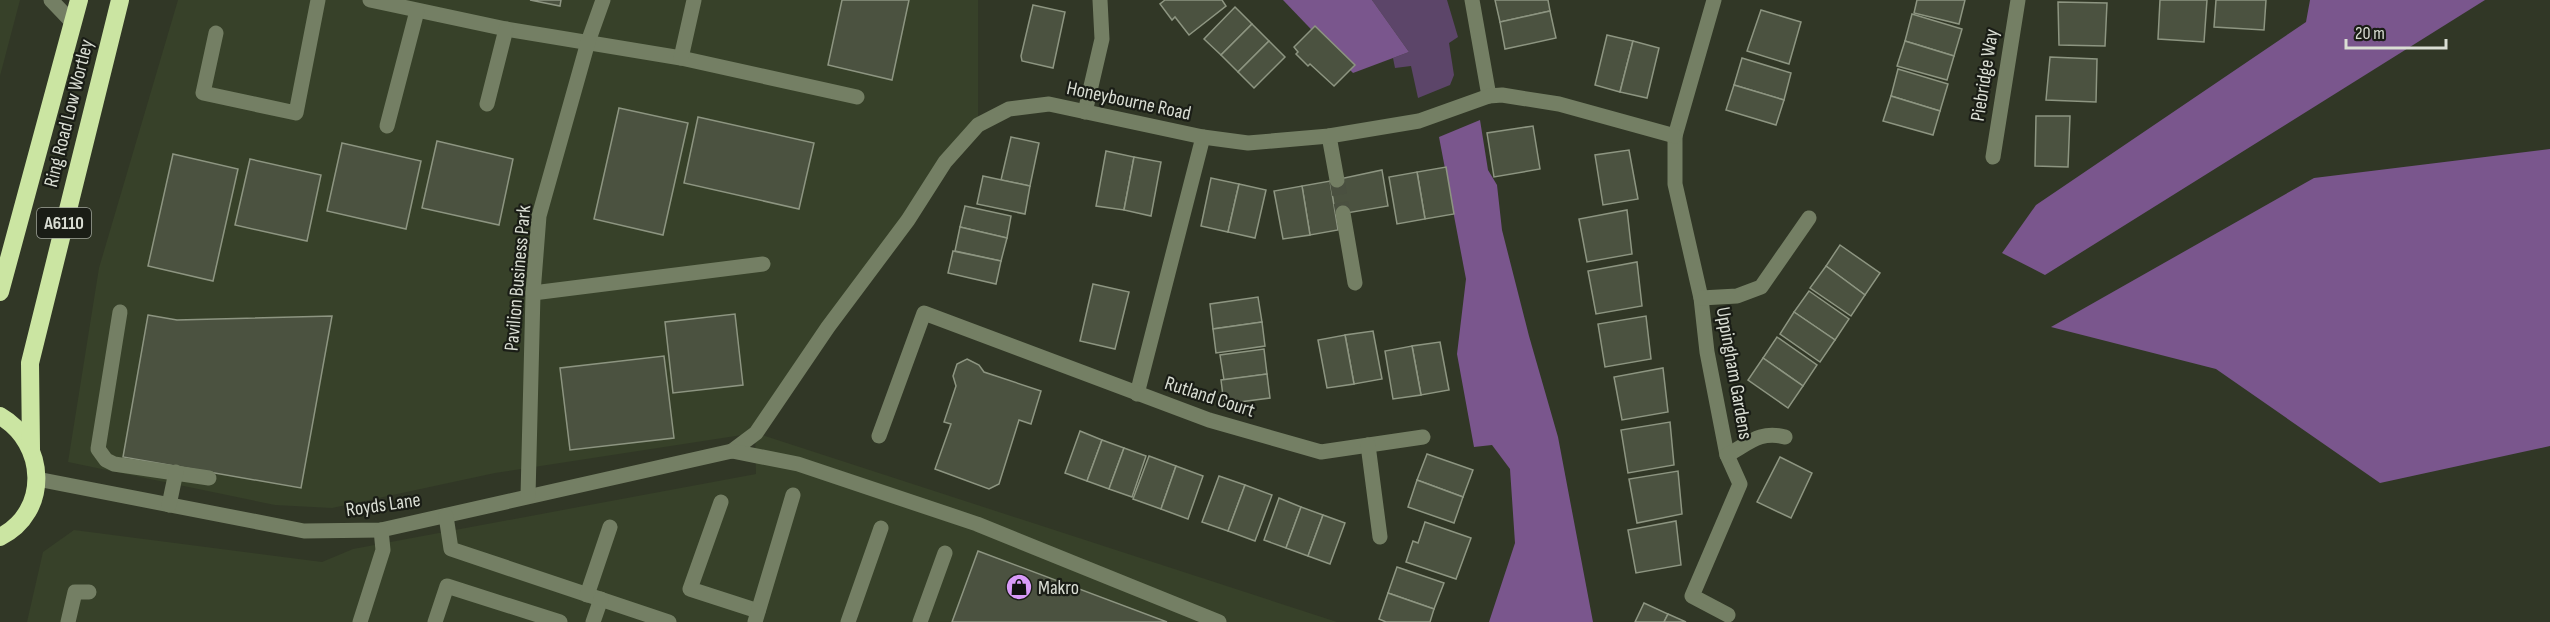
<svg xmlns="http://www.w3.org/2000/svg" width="2550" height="622" viewBox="0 0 2550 622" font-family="'Sofia Sans Condensed',sans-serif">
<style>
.built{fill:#374129}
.green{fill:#5c4569}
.forest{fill:#7a568d}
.building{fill:#4b5240;stroke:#8d9581;stroke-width:1.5}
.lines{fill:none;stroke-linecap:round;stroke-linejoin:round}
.minor-tunnel{stroke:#4a5040;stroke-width:15;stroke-dasharray:15 8;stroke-linecap:butt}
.minor{stroke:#747f64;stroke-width:15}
.highway{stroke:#cbe5a2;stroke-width:18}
.labels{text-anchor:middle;stroke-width:4.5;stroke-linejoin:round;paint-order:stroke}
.shield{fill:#1a1d16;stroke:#a0a49b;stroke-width:1.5}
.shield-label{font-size:18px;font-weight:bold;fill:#daded4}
.street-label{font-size:20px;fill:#daded4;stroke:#1a1d16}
.poi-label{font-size:20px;fill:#daded4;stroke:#1a1d16;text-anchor:start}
</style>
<rect width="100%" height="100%" fill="#313726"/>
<!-- built -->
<g class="built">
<polygon points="0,0 20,0 0,76"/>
<polygon points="178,0 978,0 978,125 756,433 1337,622 27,622 43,552 74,530 322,562 353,549 756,474 755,433 495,473 332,508 275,505 68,462 99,268"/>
</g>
<!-- green -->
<polygon class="green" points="1372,0 1447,0 1458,37 1449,43 1454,75 1450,85 1418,98 1411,66 1395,68 1393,58 1409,52"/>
<!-- forest -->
<g class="forest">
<polygon points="1283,0 1372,0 1409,52 1353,73"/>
<polygon points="2310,0 2485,0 2045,275 2002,253 2036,205 2306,22"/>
<polygon points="1480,120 1488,170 1497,185 1502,230 1529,336 1558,437 1593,622 1489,622 1515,543 1510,469 1492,445 1474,447 1457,354 1466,279 1439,137"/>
<polygon points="2550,149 2550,446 2380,483 2216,369 2051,327 2314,178"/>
</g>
<!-- building -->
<g class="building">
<polygon points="530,0 561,0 560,6"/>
<polygon points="842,0 909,0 892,80 828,65"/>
<polygon points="1165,0 1222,0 1226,6 1189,35 1175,17 1172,20 1160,4"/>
<polygon points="1495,0 1548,0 1550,11 1500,22"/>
<polygon points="1917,0 1965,0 1959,24 1914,13"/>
<polygon points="2160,0 2207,0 2204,42 2158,39"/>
<polygon points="2216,0 2266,0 2264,30 2214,27"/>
<polygon points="2058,2 2107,3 2105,46 2059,45"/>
<polygon points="1033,5 1065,12 1053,68 1022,61 1021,56"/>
<polygon points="1235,7 1252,24 1221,55 1204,39"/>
<polygon points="1761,10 1801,22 1789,64 1747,51"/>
<polygon points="1550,11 1556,38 1505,49 1500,22"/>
<polygon points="1912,14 1962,29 1954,56 1905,41"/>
<polygon points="1252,24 1269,41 1238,72 1221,55"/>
<polygon points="1315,26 1355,65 1334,86 1310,64 1308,66 1296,54 1298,52 1294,47"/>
<polygon points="1607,35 1633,41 1620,92 1595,85"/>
<polygon points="1269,41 1285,57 1254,88 1238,72"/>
<polygon points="1633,41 1659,48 1647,98 1620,92"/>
<polygon points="1905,41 1954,56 1947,80 1897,66"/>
<polygon points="2050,57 2097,59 2096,102 2046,100"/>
<polygon points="1742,58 1791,73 1784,100 1734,85"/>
<polygon points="1898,69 1948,84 1940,111 1891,96"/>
<polygon points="1734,85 1784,100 1776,125 1726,110"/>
<polygon points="1891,96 1940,111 1933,135 1883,121"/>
<polygon points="619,108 688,123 663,235 594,219"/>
<polygon points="2036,116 2070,116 2068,167 2035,166"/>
<polygon points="698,117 814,143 799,209 684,183"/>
<polygon points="1533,126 1540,169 1494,177 1487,133"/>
<polygon points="1011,137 1039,143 1030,186 1001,180"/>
<polygon points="437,141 513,159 499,225 422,208"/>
<polygon points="342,143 421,161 406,229 327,211"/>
<polygon points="1629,150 1638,199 1603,205 1595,155"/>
<polygon points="1106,151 1134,157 1124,210 1096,206"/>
<polygon points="173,154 238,169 213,281 148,266"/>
<polygon points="1134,157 1161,162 1151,216 1124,210"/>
<polygon points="250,159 321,175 307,241 235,225"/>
<polygon points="1446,167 1454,214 1425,219 1417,172"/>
<polygon points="1382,170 1388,206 1335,215 1330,181"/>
<polygon points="1417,172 1425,219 1397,224 1389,177"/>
<polygon points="983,176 1030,186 1025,214 977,204"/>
<polygon points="1211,178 1239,184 1228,232 1201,226"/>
<polygon points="1330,181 1338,230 1310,235 1302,186"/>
<polygon points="1239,184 1266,190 1255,238 1228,232"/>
<polygon points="1302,186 1310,235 1283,239 1274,191"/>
<polygon points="965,206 1011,216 1007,238 960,227"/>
<polygon points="1627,210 1632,254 1587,262 1579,219"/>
<polygon points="960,227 1007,238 1001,261 955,251"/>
<polygon points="1840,245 1880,273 1865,295 1826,266"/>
<polygon points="953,251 1001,261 996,284 948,273"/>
<polygon points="1637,262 1642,306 1596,314 1588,271"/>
<polygon points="1826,266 1865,295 1851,316 1810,288"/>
<polygon points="1093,284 1129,292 1115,349 1080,341"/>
<polygon points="1809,291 1849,319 1835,340 1794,312"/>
<polygon points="1258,297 1262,322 1213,329 1210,304"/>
<polygon points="1794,312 1835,340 1820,362 1780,334"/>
<polygon points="735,314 743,385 673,393 665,322"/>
<polygon points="148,315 177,320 332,316 301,488 123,457"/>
<polygon points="1646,316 1651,359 1605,367 1598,324"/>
<polygon points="1262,322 1265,346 1216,353 1213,329"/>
<polygon points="1373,331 1382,379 1354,384 1345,335"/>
<polygon points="1345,335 1354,384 1327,388 1318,340"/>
<polygon points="1777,337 1817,365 1803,386 1763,358"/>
<polygon points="1440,342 1449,390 1421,395 1412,346"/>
<polygon points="1412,346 1421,395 1393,399 1385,351"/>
<polygon points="1264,349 1267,374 1224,380 1220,355"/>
<polygon points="664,356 674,438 570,450 560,368"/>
<polygon points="1763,358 1803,386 1788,408 1748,380"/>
<polygon points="967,359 979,365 984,372 1041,391 1031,424 1019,420 999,484 989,489 935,469 951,424 944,422 956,386 953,376 957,364"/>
<polygon points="1663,368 1668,412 1622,420 1614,377"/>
<polygon points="1267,374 1270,398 1224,404 1221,380"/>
<polygon points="1670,422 1674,465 1628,473 1621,430"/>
<polygon points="1080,431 1102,440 1087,481 1065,473"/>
<polygon points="1102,440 1124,448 1109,489 1087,481"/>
<polygon points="1124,448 1146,456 1132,497 1109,489"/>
<polygon points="1427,454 1473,470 1463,497 1417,480"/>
<polygon points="1149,456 1176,466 1161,509 1133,499"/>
<polygon points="1780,457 1812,473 1791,518 1757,502"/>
<polygon points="1176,466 1203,476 1188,519 1161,509"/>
<polygon points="1678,471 1682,514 1637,523 1629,479"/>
<polygon points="1219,476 1245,485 1228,531 1202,522"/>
<polygon points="1417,480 1463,497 1454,523 1408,507"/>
<polygon points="1245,485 1272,495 1255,541 1228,531"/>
<polygon points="1279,498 1301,507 1286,548 1264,540"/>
<polygon points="1301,507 1323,515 1308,556 1286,548"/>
<polygon points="1323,515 1345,523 1330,564 1308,556"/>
<polygon points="1676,521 1681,565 1636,573 1628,530"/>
<polygon points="1425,522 1471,538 1456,579 1406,562 1413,541 1418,543"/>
<polygon points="978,551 1167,622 952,622"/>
<polygon points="1397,567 1444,583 1434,609 1388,593"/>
<polygon points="1388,593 1434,609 1430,622 1386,622 1379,619"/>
<polygon points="1644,603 1668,614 1664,622 1635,622"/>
<polygon points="1668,614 1686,622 1664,622"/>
</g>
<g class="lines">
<!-- minor-tunnel -->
<polyline class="minor-tunnel" points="1337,180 1343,213"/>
<!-- minor -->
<g class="minor">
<polyline points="51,0 73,23"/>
<polyline points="370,0 506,29 681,58 857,97"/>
<polyline points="1472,0 1489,96"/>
<polyline points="1714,0 1675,136 1675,184 1701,298 1707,352 1727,455 1740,484 1692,596 1728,615"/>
<polyline points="216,33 203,93 296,113 318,0"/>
<polyline points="681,58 694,0"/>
<polyline points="487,104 506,29"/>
<polyline points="1085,112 1102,39 1100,0"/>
<polyline points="387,126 417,11"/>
<polyline points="1329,136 1337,180"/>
<polyline points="1993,157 2018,0"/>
<polyline points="1343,213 1355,283"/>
<polyline points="533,293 763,264"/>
<polyline points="1701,298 1737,296 1761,287 1809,218"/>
<polyline points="120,312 98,449 106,460 114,464 209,478"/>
<polyline points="1137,394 1203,137"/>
<polyline points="879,436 924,313 1209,420 1321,452 1423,437"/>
<polyline points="1368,445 1380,537"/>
<polyline points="732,451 756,433 828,327 908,220 945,162 978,125 1009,109 1049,104 1203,137 1248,143 1329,136 1419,121 1489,96 1502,95 1559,104 1675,136"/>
<path d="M1727,455C1748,444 1760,430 1785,437"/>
<polyline points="37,479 304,531 381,530 732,451 798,464 977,524 1219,622"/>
<polyline points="528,496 533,293 539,216 588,42 603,0"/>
<polyline points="721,502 690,589 758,611"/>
<polyline points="169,505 176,472"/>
<polyline points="446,516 451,549 669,622"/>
<polyline points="587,595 610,527"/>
<polyline points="68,622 75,592 89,592"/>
<polyline points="360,622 383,550 381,530"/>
<polyline points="435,622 447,586 560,622"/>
<polyline points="593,622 601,599"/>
<polyline points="755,622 793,495"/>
<polyline points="848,622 881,528"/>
<polyline points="920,622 945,553"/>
</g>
<!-- highway -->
<g class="highway">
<polyline points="0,292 79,0"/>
<path d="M0,416C47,443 50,512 0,537"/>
<polyline points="31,449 30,363 120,0"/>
</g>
</g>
<!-- icons -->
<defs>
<g id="shop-disc" transform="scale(1.35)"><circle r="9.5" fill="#d89af8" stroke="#1a1d16"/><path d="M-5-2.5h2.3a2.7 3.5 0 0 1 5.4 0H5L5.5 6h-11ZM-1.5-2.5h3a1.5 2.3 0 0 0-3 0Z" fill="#111"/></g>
</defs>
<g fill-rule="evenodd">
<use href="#shop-disc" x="1019" y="587"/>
</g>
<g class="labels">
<!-- shield labels -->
<rect class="shield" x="37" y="208" width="54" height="30" rx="4.5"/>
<g class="shield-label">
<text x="64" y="229">A6110</text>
</g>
<!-- street labels -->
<g class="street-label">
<text transform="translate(1984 75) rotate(-81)" y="7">Piebridge Way</text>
<text transform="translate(1129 100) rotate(12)" y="7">Honeybourne Road</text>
<text transform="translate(68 113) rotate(-76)" y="7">Ring Road Low Wortley</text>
<text transform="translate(517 278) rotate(-85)" y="7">Pavilion Business Park</text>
<text transform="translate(1735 373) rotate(80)" y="7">Uppingham Gardens</text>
<text transform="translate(1210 396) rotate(18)" y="7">Rutland Court</text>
<text transform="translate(383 504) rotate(-8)" y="7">Royds Lane</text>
</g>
<!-- poi labels -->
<g class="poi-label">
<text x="1038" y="594">Makro</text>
</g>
</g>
<!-- scale -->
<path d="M2346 39v9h100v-9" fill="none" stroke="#daded4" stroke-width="3"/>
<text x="2355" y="39" font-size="18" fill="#daded4" stroke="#1a1d16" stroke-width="4.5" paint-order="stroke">20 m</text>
</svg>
